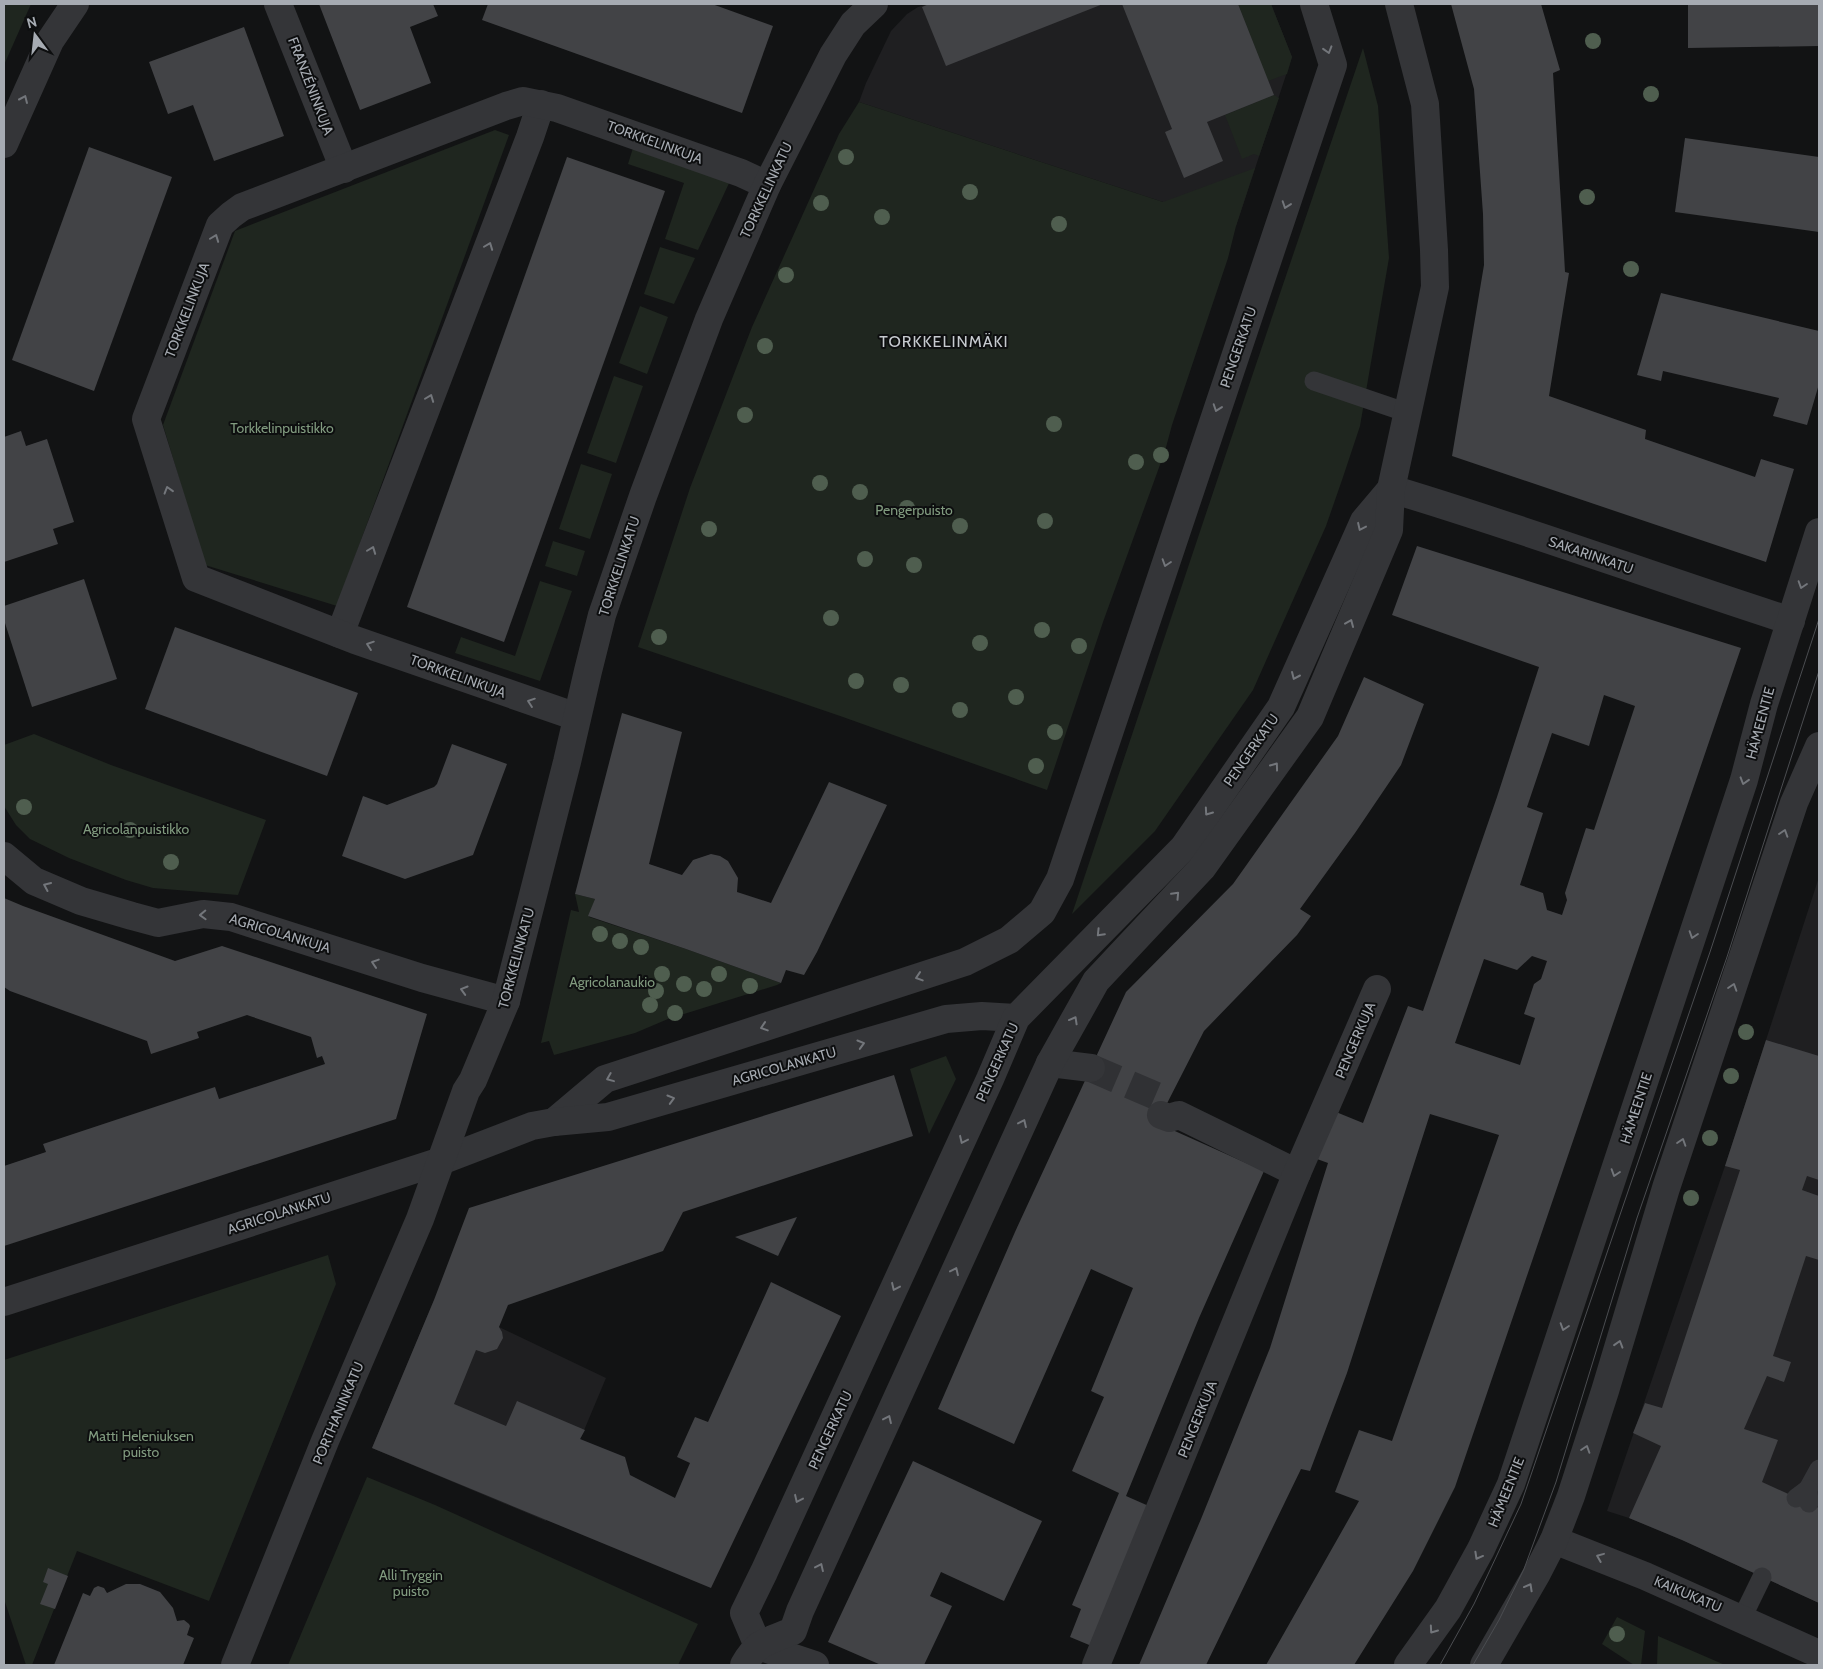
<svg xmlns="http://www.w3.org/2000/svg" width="1823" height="1669" viewBox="0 0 1823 1669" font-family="Cabin,sans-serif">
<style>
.built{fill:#1f1f21}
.green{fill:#1f261f}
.building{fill:#424346;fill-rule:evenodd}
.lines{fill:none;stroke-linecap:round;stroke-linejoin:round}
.minor-tunnel{stroke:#303134;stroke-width:28;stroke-dasharray:28 14;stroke-linecap:butt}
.service{stroke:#343538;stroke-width:19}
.minor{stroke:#343538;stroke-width:28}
.tram{stroke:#4b4d51;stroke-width:1}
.tree{fill:#4f5e4f}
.oneway{stroke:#73767b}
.labels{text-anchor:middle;stroke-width:4;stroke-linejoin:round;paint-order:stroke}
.street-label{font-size:14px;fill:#a6abb2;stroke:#0d0e0f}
.park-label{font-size:14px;fill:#819b7f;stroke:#0d0e0f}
.quarter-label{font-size:16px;letter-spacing:1px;fill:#c6cacf;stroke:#0d0e0f}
</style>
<rect width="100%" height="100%" fill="#121314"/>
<!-- built -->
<g class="built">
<polygon points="929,4 1271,4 1292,57 1236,226 859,102 866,83 891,31 907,14 918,7"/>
<polygon points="1819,877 1819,1603 1682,1540 1629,1518 1607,1511 1725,1166"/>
<polygon points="434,1300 499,1327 606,1378 546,1521 372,1448"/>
</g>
<!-- green -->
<g class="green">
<polygon points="4,4 31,4 4,65"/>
<polygon points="1238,4 1271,4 1292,57 1287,74 1268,81"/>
<polygon points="1363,48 1378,106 1389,258 1360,426 1342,480 1326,526 1253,690 1155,831 1072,914 1245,397"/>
<polygon points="1274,95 1279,98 1259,156 1254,154 1242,159 1225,115"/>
<polygon points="859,102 1163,202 1255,168 1236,226 1228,258 1172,425 1165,451 1103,622 1047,790 843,717 638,647 690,488 752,327 839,134"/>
<polygon points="495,130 509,135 337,606 205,565 163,425 235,231"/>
<polygon points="633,148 730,181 698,250 665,239 684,183 628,164"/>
<polygon points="660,247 695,258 674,304 644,294"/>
<polygon points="640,306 668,317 647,374 619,363"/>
<polygon points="614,376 643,386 616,463 587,453"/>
<polygon points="581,464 612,474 590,539 559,529"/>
<polygon points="553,541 585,551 577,576 545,566"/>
<polygon points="540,581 572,591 540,681 455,653 461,637 515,656"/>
<polygon points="34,734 111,765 266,820 238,895 153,888 126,880 69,858 30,839 16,825 4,806 4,745"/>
<polygon points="575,894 595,899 589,917 686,949 781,983 777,985 668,1019 635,1033 554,1055 549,1041 541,1043 571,910 579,912"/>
<polygon points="946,1056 956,1079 929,1134 910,1069"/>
<polygon points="328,1255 336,1284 209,1601 77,1551 32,1665 26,1665 4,1599 4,1360"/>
<polygon points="367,1477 435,1505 698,1624 678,1665 288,1665"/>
<polygon points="1617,1617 1645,1631 1641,1665 1634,1665 1602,1644"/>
<polygon points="1658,1636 1725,1665 1657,1665"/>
</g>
<!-- building -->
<g class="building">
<polygon points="319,4 433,4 438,16 410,27 431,83 360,110"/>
<polygon points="488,4 712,4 773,26 742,113 482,20"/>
<polygon points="929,4 1103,4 946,66 922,7"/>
<polygon points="1122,4 1238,4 1274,95 1207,122 1223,161 1184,178 1165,132 1172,129"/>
<polygon points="1451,4 1541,4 1560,70 1553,73 1564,254 1565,272 1569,273 1549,396 1646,430 1645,439 1755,477 1761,459 1794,469 1766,562 1452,456 1484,265 1483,214 1474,89"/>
<polygon points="1688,4 1819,4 1819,46 1688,48"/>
<polygon points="244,27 284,136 214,161 193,105 168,114 149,62"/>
<polygon points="1685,138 1819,157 1819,232 1675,212"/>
<polygon points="89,147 172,177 94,391 12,360"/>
<polygon points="567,157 665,191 504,642 407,607"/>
<polygon points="1661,293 1819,331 1819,384 1807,425 1773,416 1779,398 1663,371 1661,381 1637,375"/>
<polygon points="21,431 26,446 47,439 74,522 53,529 58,544 4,562 4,437"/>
<path d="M1417,546L1741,648L1455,1487L1413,1571L1354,1665H1266L1359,1501L1335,1492L1359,1430L1392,1441L1499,1135L1430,1114L1347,1373L1310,1471L1301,1469L1206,1665H1139L1201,1519L1270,1348L1328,1163L1317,1159L1336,1112L1363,1123L1408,1006L1423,1011L1497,797L1539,667L1392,615ZM1604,695L1635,706L1594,830L1586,828L1565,893L1567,900L1562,915L1547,910L1543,893L1520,885L1543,813L1527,807L1552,733L1589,746ZM1532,956L1547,961L1541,979L1534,984L1524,1014L1535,1018L1520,1065L1455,1043L1484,959L1517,970Z"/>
<polygon points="84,579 117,679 32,707 4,620 4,606"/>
<polygon points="175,627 358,693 327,776 145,709"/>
<polygon points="1364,677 1424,704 1401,765 1355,833 1300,909 1311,916 1297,935 1204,1031 1157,1123 1264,1171 1199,1318 1126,1496 1151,1507 1094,1647 1070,1637 1081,1609 1072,1605 1119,1493 1072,1471 1104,1397 1091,1391 1133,1288 1091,1269 1014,1444 938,1409 1015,1232 1126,992 1233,884 1338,736"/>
<polygon points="622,713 682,732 649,864 682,875 693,860 711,854 720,856 728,861 738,878 737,892 771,903 829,782 887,805 817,952 804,975 786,970 781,983 686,949 588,916 595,899 575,894"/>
<polygon points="452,744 507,764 473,855 405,879 342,856 363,796 387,805 434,787 437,784"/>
<polygon points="4,898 23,906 175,961 222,946 427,1014 396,1119 4,1246 4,1166 46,1152 43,1144 215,1087 219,1099 325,1064 322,1056 317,1058 311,1037 247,1015 197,1032 199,1038 151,1054 147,1041 10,991 4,987"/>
<polygon points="1766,1040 1819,1056 1819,1180 1807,1176 1802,1190 1819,1196 1819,1260 1806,1256 1773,1356 1791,1362 1784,1382 1767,1376 1744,1429 1778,1440 1762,1482 1819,1508 1819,1603 1682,1540 1629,1518 1661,1446 1633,1433 1645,1403 1662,1408 1740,1170 1725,1166"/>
<polygon points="894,1075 913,1136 683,1212 663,1251 508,1305 499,1327 502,1332 503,1338 497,1349 485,1353 476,1350 454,1404 506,1426 517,1401 585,1430 580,1439 625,1457 630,1475 675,1498 690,1463 677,1457 695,1417 708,1422 771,1282 841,1316 711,1588 372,1448 434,1300 469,1208"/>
<polygon points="797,1217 778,1256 735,1237"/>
<polygon points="913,1461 1042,1521 1004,1601 941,1572 930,1596 952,1606 924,1665 881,1665 828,1642"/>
<polygon points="48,1568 68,1576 55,1609 40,1604 48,1584 43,1582"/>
<polygon points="126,1584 140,1584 160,1592 173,1608 177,1621 184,1620 189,1624 190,1626 187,1635 194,1638 183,1665 54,1665 83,1593 90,1596 94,1588 98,1586 104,1588 107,1593"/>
</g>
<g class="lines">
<!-- minor-tunnel -->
<polyline class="minor-tunnel" points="1091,1068 1168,1101"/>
<!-- service -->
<g class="service">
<polyline points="1314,381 1408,413"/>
<polyline points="1808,1489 1819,1469"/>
<polyline points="1796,1498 1808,1489 1809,1503"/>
<polyline points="1742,1618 1762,1577"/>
</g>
<!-- minor -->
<g class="minor">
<polyline points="278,4 344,169"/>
<polyline points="4,144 50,41 75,4"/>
<path d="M1391,489C1525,529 1657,578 1791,621"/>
<polyline points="340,634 530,137 541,104"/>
<polyline points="577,717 355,640 196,578 146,419 220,225 231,215 242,207 506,106 523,101 557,108 741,173 767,185"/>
<polyline points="4,856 34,881 81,901 132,916 158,923 203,914 231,917 422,978 506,1001"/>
<polyline points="1050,1063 1091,1068"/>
<polyline points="1161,1115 1169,1118 1179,1115 1297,1173"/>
<polyline points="554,1122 605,1079 965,962 1009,940 1042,912 1060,879 1333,65 1314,4"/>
<polyline points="4,1302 441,1161 532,1126 554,1122 608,1117 946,1019 982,1016 1016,1018"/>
<polyline points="1554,1540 1645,1576 1819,1654"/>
<polyline points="758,1646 744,1613 764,1572 990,1079 1016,1018 1184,847 1281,707 1364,521 1391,489"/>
<polyline points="758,1646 815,1665"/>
<polyline points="235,1665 325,1441 420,1219 466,1091 473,1080 506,1001 567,762 588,671 602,615 643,496 709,319 767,185 833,55 853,24 874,4"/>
<path d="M744,1665C757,1641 769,1641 793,1631L800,1611L1050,1063L1096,981L1202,868L1310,717L1389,530L1391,489L1435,287L1434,250L1425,104L1399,4"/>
<polyline points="1096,1665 1297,1173 1377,989"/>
<polyline points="1408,1665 1448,1609 1481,1549 1511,1484 1744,780 1764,704 1819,532"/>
<polyline points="1484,1665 1536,1575 1554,1540 1571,1496 1605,1391 1666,1188 1794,803 1819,746"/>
</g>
<!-- tram -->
<g class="tram">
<polyline points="1440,1665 1474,1604 1521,1504 1710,952 1819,619"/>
<polyline points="1473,1665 1499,1620 1524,1569 1556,1482 1637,1218 1727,957 1819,671"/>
</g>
</g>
<!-- trees -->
<g class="tree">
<circle cx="1593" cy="41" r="8"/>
<circle cx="1651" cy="94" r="8"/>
<circle cx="846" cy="157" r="8"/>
<circle cx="970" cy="192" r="8"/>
<circle cx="1587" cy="197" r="8"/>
<circle cx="821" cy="203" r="8"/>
<circle cx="882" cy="217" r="8"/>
<circle cx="1059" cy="224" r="8"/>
<circle cx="1631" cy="269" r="8"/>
<circle cx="786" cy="275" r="8"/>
<circle cx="765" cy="346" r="8"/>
<circle cx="745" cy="415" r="8"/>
<circle cx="1054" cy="424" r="8"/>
<circle cx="1161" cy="455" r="8"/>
<circle cx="1136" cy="462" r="8"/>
<circle cx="820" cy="483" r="8"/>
<circle cx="860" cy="492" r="8"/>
<circle cx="907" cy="508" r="8"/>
<circle cx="1045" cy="521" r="8"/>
<circle cx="960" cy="526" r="8"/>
<circle cx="709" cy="529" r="8"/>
<circle cx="865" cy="559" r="8"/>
<circle cx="914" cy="565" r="8"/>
<circle cx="831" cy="618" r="8"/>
<circle cx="1042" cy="630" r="8"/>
<circle cx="659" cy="637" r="8"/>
<circle cx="980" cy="643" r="8"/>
<circle cx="1079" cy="646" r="8"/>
<circle cx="856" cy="681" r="8"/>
<circle cx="901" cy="685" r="8"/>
<circle cx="1016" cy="697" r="8"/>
<circle cx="960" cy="710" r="8"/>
<circle cx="1055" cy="732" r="8"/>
<circle cx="1036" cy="766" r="8"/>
<circle cx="24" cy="807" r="8"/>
<circle cx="130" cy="830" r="8"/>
<circle cx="171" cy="862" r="8"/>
<circle cx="600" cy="934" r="8"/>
<circle cx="620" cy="941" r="8"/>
<circle cx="641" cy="947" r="8"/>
<circle cx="662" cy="974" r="8"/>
<circle cx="719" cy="974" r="8"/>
<circle cx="684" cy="984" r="8"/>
<circle cx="750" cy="986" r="8"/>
<circle cx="704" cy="989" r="8"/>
<circle cx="656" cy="991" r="8"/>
<circle cx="650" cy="1005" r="8"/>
<circle cx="675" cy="1013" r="8"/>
<circle cx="1746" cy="1032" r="8"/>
<circle cx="1731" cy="1076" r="8"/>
<circle cx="1710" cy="1138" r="8"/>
<circle cx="1691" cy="1198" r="8"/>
<circle cx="1617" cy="1634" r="8"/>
</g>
<!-- one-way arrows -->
<defs><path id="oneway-chevron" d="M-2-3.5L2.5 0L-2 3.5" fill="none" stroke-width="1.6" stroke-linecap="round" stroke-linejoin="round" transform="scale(1.25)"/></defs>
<g class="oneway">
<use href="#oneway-chevron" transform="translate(1328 50) rotate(73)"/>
<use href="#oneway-chevron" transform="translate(24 99) rotate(-66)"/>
<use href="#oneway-chevron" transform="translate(1286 205) rotate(109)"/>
<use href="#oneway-chevron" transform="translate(215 238) rotate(-69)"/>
<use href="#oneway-chevron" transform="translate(489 246) rotate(-69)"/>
<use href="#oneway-chevron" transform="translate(430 398) rotate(-69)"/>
<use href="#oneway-chevron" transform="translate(1217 408) rotate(109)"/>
<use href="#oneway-chevron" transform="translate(168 490) rotate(-107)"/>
<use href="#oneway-chevron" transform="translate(1361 527) rotate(115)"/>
<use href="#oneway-chevron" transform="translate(372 550) rotate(-69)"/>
<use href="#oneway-chevron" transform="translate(1166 563) rotate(108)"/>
<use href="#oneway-chevron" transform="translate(1802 585) rotate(108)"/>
<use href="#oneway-chevron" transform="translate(1350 623) rotate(-67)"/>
<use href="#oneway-chevron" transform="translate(370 645) rotate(-161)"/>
<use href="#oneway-chevron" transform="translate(1295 676) rotate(114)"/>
<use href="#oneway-chevron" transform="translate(531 702) rotate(-161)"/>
<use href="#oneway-chevron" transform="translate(1275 766) rotate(-54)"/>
<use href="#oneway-chevron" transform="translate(1744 781) rotate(107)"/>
<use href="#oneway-chevron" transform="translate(1208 812) rotate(125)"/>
<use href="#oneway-chevron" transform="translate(1784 833) rotate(-72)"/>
<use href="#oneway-chevron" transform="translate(47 886) rotate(-156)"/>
<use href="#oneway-chevron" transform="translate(1176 895) rotate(-47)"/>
<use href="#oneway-chevron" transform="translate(203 915) rotate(178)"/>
<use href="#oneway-chevron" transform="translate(1100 933) rotate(134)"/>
<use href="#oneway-chevron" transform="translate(1693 935) rotate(108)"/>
<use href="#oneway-chevron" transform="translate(375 963) rotate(-162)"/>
<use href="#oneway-chevron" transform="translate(919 977) rotate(162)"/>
<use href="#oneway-chevron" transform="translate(1733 987) rotate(-72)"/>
<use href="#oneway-chevron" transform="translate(464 990) rotate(-164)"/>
<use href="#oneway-chevron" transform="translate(1074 1020) rotate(-61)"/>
<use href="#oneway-chevron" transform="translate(764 1027) rotate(162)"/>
<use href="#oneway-chevron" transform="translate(861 1044) rotate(-16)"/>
<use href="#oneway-chevron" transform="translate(610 1078) rotate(158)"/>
<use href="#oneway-chevron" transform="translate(671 1099) rotate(-16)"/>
<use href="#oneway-chevron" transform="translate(1023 1123) rotate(-65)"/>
<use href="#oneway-chevron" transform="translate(963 1140) rotate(115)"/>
<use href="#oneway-chevron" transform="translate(1682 1142) rotate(-72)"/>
<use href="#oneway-chevron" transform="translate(1615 1173) rotate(108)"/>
<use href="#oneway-chevron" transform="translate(955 1271) rotate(-65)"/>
<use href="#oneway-chevron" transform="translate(895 1287) rotate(115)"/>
<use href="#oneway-chevron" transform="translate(1564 1327) rotate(108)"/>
<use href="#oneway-chevron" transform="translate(1619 1344) rotate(-73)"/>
<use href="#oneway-chevron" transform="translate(888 1419) rotate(-65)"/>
<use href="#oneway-chevron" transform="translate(1586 1449) rotate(-72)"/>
<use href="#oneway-chevron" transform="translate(798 1499) rotate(115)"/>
<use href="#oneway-chevron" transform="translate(1478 1556) rotate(119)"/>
<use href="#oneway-chevron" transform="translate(1600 1557) rotate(-158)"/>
<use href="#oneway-chevron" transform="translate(820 1567) rotate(-65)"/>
<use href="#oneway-chevron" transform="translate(1529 1587) rotate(-61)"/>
<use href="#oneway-chevron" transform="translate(1433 1630) rotate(125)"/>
</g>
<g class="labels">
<!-- street labels -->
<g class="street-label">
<text transform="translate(311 86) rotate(69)" y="5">FRANZÉNINKUJA</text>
<text transform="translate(655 142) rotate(20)" y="5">TORKKELINKUJA</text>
<text transform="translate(766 190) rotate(-65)" y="5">TORKKELINKATU</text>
<text transform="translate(187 310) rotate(-69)" y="5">TORKKELINKUJA</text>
<text transform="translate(1238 347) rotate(-71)" y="5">PENGERKATU</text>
<text transform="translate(1591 555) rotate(19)" y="5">SAKARINKATU</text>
<text transform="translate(619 566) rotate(-72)" y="5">TORKKELINKATU</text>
<text transform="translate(458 676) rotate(20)" y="5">TORKKELINKUJA</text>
<text transform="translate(1760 723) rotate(-75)" y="5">HÄMEENTIE</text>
<text transform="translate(1251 750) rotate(-55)" y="5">PENGERKATU</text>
<text transform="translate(280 933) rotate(17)" y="5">AGRICOLANKUJA</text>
<text transform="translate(516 958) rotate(-75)" y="5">TORKKELINKATU</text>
<text transform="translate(1355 1040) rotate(-67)" y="5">PENGERKUJA</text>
<text transform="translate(997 1062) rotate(-66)" y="5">PENGERKATU</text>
<text transform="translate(784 1066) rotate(-16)" y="5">AGRICOLANKATU</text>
<text transform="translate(1636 1108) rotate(-72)" y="5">HÄMEENTIE</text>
<text transform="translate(279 1213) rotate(-18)" y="5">AGRICOLANKATU</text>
<text transform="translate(338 1413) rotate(-67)" y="5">PORTHANINKATU</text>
<text transform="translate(1197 1419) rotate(-68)" y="5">PENGERKUJA</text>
<text transform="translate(830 1430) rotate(-65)" y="5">PENGERKATU</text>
<text transform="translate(1506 1492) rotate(-68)" y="5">HÄMEENTIE</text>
<text transform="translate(1688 1594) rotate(23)" y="5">KAIKUKATU</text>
</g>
<!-- park labels -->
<g class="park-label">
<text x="282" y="433">Torkkelinpuistikko</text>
<text x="914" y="515">Pengerpuisto</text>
<text x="136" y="834">Agricolanpuistikko</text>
<text x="612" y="987">Agricolanaukio</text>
<text x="141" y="1441">Matti Heleniuksen<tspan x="141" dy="16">puisto</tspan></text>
<text x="411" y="1580">Alli Tryggin<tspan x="411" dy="16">puisto</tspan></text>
</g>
<!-- quarter labels -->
<g class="quarter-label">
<text x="944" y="347">TORKKELINMÄKI</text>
</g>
</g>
<!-- border -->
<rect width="1823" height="1669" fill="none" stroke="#a6abb2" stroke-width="10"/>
<!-- north arrow -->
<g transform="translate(35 35) rotate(345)" stroke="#0d0e0f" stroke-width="4" paint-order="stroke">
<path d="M0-4L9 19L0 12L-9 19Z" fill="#a6abb2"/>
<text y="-8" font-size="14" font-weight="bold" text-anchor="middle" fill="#a6abb2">N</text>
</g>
</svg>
